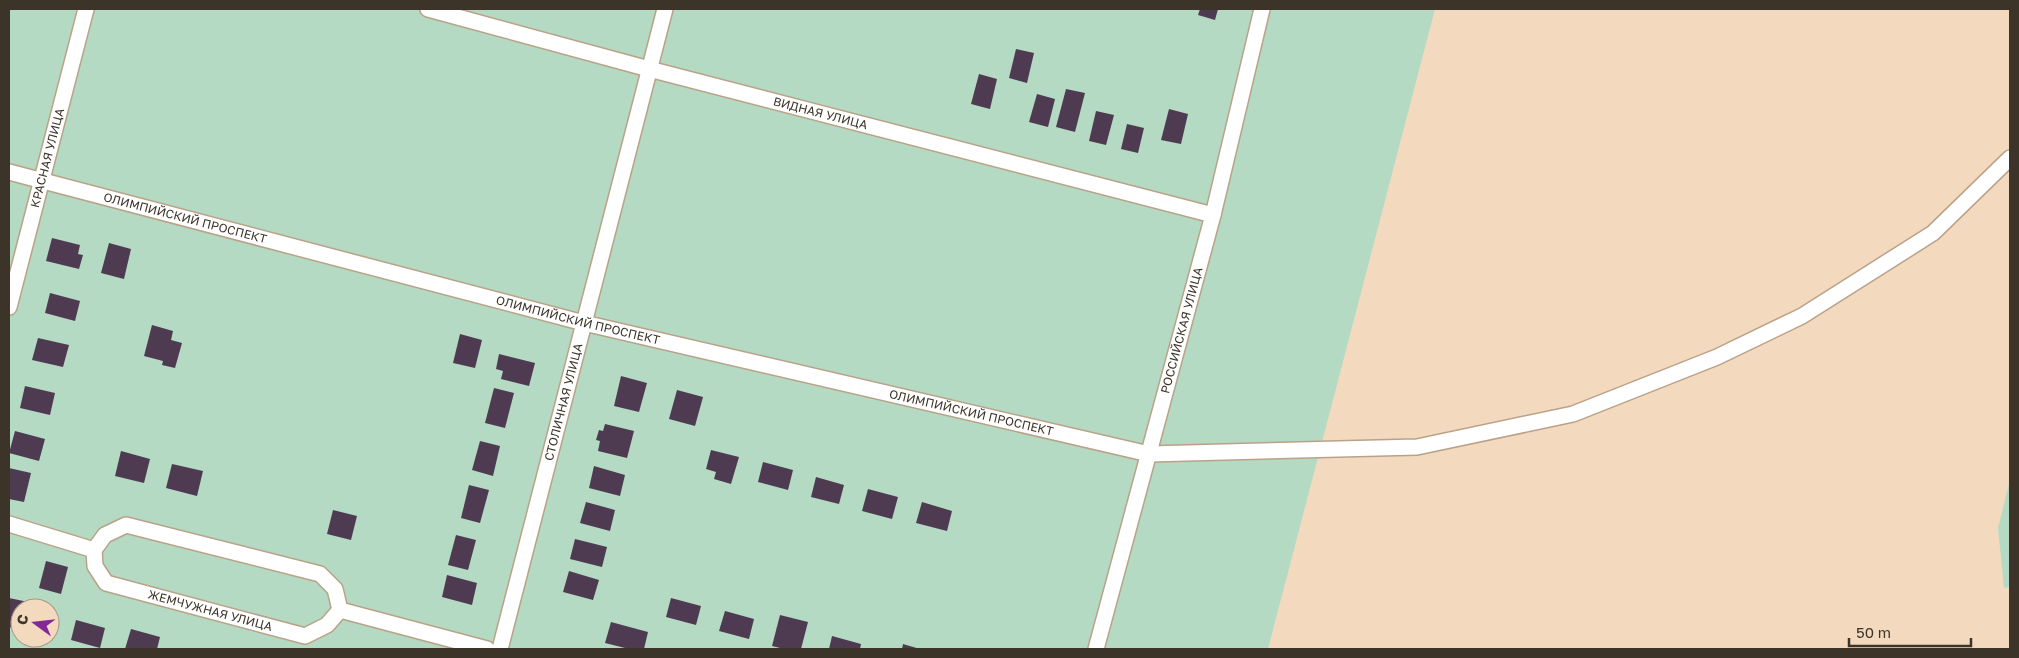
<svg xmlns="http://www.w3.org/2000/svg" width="2019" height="658" viewBox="0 0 2019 658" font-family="'Golos Text',sans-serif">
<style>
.green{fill:#b4dac3;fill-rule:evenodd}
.building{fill:#4e3b52}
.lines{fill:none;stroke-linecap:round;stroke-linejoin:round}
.minor-casing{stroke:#b9a288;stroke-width:18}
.minor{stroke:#fff;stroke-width:15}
.labels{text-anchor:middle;stroke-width:5;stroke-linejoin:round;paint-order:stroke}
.street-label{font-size:12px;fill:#3d3429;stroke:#f3dabf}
</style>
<rect width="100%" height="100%" fill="#f3dabf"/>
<!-- green -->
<g class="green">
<path d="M9,9H1435L1268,649H9ZM20,608H50V638H20Z"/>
<polygon points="2010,480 2010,587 2004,588 1998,528"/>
</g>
<!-- building -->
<g class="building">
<polygon points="1200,9 1218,9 1215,20 1198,15"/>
<polygon points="1016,49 1034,53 1027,83 1009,78"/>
<polygon points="979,74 997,79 990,109 971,104"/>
<polygon points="1066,89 1085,93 1075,132 1056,127"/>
<polygon points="1037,94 1055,99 1048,127 1029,122"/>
<polygon points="1169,109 1188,114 1181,144 1161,140"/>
<polygon points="1096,111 1114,115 1106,145 1089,141"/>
<polygon points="1127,124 1144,128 1138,153 1121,149"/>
<polygon points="52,238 80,245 78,254 83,255 79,269 46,261"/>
<polygon points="109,243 131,249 124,279 101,273"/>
<polygon points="50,293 80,301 75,321 45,313"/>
<polygon points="152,325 173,331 171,340 182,343 175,368 162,365 163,361 144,356"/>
<polygon points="460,334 482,340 475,368 453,363"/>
<polygon points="38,338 69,345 63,367 32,360"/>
<polygon points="499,354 535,363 529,386 501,379 503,371 496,369"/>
<polygon points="621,376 647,383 639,412 614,406"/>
<polygon points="25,386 55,393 50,415 20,408"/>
<polygon points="494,388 514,393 505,428 485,423"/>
<polygon points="677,390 703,397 695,426 669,419"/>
<polygon points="605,424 634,431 627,458 598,451 600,441 596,440 599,430 603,431"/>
<polygon points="15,431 45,439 39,461 9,453"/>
<polygon points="480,441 500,446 493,476 472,470"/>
<polygon points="711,450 739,457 731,484 714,479 716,472 706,469"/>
<polygon points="121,451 150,459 144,483 115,476"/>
<polygon points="763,462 793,470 788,490 758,482"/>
<polygon points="172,464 203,471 197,496 166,488"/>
<polygon points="594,466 625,475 620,496 589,488"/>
<polygon points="9,468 31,473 24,502 9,499"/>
<polygon points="816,477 844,485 839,504 811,497"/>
<polygon points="469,485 489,490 480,523 461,518"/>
<polygon points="868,489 898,497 892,519 862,511"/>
<polygon points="586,502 615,510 610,531 580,523"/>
<polygon points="922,502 952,511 947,531 916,523"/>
<polygon points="333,510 357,516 351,540 327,534"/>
<polygon points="456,535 476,540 468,570 448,565"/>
<polygon points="575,539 607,547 602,567 570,559"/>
<polygon points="46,561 68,567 61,594 39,588"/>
<polygon points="569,571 599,580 593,600 563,592"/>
<polygon points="447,575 477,583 472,605 442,597"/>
<polygon points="9,598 33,603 32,608 20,608 20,630 9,627"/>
<polygon points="671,598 701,606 696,625 666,617"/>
<polygon points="725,611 754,619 749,639 719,631"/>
<polygon points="780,615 808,622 801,649 784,649 772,646"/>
<polygon points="76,620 105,628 100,648 71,640"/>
<polygon points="611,622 648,632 644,649 629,649 605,643"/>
<polygon points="131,629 160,637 157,649 125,649"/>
<polygon points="832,636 861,644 860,649 829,649"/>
<polygon points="903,644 920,649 902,649"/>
</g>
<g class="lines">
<!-- minor casing -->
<g class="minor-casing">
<g id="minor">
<path id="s1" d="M428,9L649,69L1213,215"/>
<path id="s2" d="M9,172L584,323L1149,454L1417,447L1573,414L1717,357L1802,316L1933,233L2010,158"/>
<path id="s3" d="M9,307L86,9"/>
<polyline points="9,524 94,550 105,535 126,525 320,574 335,589 340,610 487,649"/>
<path id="s4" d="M94,550L95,566L106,583L305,636L327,625L340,610"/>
<path id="s5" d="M500,649L665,9"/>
<path id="s6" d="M1096,649L1213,215L1262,9"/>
</g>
</g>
<!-- minor -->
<use href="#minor" class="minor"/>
</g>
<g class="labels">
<!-- street labels -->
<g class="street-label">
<text dy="4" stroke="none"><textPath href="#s1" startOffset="406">ВИДНАЯ УЛИЦА</textPath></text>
<text dy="4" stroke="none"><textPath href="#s3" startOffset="154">КРАСНАЯ УЛИЦА</textPath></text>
<text dy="4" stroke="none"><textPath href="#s2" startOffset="182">ОЛИМПИЙСКИЙ ПРОСПЕКТ</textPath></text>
<text dy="4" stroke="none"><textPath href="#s2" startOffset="588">ОЛИМПИЙСКИЙ ПРОСПЕКТ</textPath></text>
<text dy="4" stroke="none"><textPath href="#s6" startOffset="330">РОССИЙСКАЯ УЛИЦА</textPath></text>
<text dy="4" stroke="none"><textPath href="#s5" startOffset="255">СТОЛИЧНАЯ УЛИЦА</textPath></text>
<text dy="4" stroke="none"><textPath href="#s2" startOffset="992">ОЛИМПИЙСКИЙ ПРОСПЕКТ</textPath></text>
<text dy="4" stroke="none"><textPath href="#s4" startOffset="144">ЖЕМЧУЖНАЯ УЛИЦА</textPath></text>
</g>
</g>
<!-- border -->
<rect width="2019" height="658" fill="none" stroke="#3d3429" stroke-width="20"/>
<!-- north arrow -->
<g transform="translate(35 623) rotate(285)"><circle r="24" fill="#f3dabf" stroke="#aa9883"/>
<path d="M0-4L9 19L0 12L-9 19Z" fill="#822996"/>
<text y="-8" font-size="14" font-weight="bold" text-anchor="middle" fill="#3d3429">С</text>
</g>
<!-- scale -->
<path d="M1849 638v8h122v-8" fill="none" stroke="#3d3429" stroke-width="2.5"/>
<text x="1856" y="638" font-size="15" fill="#3d3429" stroke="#f3dabf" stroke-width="4" paint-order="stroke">50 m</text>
</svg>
